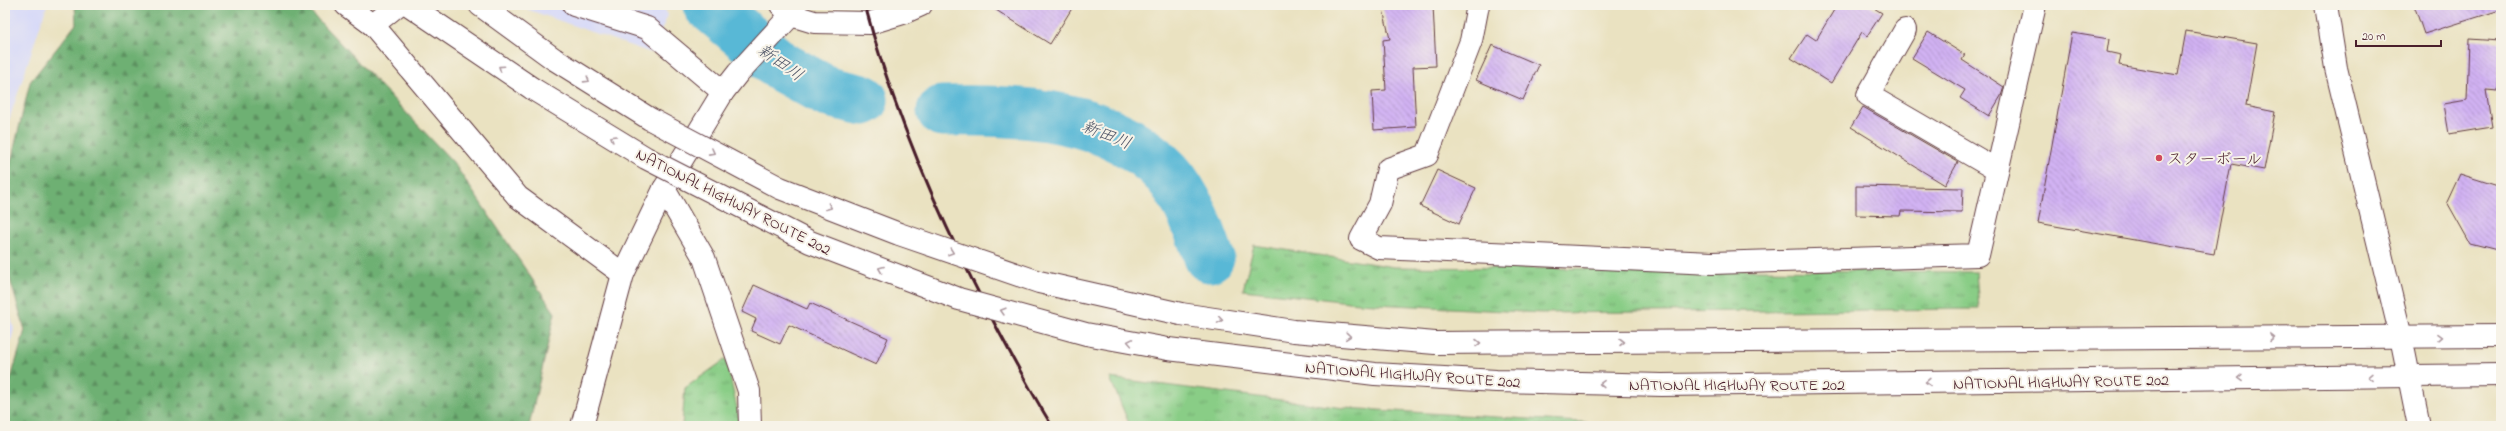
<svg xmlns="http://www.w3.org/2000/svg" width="2506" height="431" viewBox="0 0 2506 431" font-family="'Indie Flower','Klee One',sans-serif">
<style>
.built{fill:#d5d8f9}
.grass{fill:url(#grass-tufts);stroke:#6a7658}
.forest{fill:url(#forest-firs);stroke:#5c684f}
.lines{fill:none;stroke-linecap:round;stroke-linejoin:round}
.river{stroke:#58b8d6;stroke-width:51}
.building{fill:url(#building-back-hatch)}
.minor-casing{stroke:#623c42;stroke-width:24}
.tertiary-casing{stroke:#623c42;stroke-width:24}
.primary-casing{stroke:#623c42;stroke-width:24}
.trunk-casing{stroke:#623c42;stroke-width:24}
.minor{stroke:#fff;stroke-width:22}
.tertiary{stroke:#fff;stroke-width:22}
.primary{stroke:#fff;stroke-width:22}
.trunk{stroke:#fff;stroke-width:22}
.rail{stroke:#4a1f2b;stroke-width:3}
.trunk-bridge-casing{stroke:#623c42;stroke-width:24;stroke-linecap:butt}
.trunk-bridge{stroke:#fff;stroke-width:22}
.oneway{stroke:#ae9aa0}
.poi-dot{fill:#d1495b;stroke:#f7f3e8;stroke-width:1.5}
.labels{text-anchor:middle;stroke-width:4;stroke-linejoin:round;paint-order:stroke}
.poi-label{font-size:16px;fill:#4a1f2b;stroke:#f7f3e8;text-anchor:start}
.street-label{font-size:16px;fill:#4a1f2b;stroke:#f7f3e8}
.water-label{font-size:17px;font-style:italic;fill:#4f5567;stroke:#f7f3e8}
</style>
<defs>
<pattern id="grass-tufts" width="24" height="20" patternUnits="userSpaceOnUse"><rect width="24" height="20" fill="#89cd86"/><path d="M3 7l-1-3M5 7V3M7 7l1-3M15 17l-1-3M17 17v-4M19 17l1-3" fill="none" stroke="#72a66e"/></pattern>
<pattern id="forest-firs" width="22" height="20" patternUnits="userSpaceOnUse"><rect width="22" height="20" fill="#6eb073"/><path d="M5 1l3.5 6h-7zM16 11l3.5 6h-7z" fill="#5c8f5f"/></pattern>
<pattern id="building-back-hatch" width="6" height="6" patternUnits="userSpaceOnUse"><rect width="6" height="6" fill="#d1b2f3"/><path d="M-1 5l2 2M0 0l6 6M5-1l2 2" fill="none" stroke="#ac90c5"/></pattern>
</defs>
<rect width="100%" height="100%" fill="#f7f3e8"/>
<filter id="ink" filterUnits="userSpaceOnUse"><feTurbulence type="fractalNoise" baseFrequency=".025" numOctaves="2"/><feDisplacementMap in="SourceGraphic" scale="8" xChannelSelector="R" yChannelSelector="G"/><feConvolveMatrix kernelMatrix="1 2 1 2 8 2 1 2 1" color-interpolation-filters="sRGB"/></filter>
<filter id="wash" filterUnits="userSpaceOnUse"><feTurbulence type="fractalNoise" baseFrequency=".012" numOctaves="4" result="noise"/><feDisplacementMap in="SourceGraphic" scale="16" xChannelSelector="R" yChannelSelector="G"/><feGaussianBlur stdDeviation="0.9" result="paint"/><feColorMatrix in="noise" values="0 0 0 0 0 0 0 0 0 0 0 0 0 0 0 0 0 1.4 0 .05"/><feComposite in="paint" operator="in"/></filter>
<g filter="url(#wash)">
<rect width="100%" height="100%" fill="#eae2c1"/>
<!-- built -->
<g class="built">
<polygon points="5,5 47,5 5,132"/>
<polygon points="515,5 662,5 668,15 651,53"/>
<polygon points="5,296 14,329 5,366"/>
</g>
<!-- grass -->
<g class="grass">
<polygon points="1254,245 1394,267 1976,272 1979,309 1541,313 1358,303 1243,290"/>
<polygon points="726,359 741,426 682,426 685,388"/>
<polygon points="1110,378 1344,408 1647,426 1130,426"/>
</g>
<!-- forest -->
<polygon class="forest" points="75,5 304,5 453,162 555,313 529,426 5,426 5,399 25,330 5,263 5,186 30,82 76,24"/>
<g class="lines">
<!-- river -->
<g class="river">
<polyline points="708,5 782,67 828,92 863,100"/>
<path d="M942,111C1021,110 1110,112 1167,173C1187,195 1200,230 1209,257"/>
</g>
</g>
<g id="blocks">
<!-- building -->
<g class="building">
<polygon points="988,5 1074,5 1050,44"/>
<polygon points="1382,5 1433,5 1436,66 1413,67 1416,127 1374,130 1372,91 1386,90 1383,40 1390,39"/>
<polygon points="1837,5 1869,5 1882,13 1867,36 1862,32 1831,83 1791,58 1807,34 1816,40"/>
<polygon points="2414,5 2499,5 2500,10 2424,34"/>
<polygon points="2186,31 2257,43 2246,106 2275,112 2264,170 2231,164 2214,254 2038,223 2072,33 2109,39 2107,52 2121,55 2119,65 2178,75"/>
<polygon points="1928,32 1965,55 1962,60 2004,87 2001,96 1989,116 1960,98 1965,90 1912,58"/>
<polygon points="2469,39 2500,41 2498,91 2486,90 2492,127 2449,134 2444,104 2467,100"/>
<polygon points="1492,45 1539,65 1523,100 1476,80"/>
<polygon points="1863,107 1958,162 1945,185 1851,127"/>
<polygon points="1437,170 1476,188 1459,224 1420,206"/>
<polygon points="2460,174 2501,187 2501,251 2470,243 2447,202"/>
<polygon points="1856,186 1963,188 1962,212 1901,211 1900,216 1856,215"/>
<polygon points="754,285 807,309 810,303 888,338 876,365 789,325 780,344 751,331 756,319 742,312"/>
</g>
</g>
</g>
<g filter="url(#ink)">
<use href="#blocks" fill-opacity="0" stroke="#623c42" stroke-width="1"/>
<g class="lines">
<!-- minor casing -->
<g class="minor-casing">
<g id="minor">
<polyline points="346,5 373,25 518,197 623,274"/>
<polyline points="574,5 647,28 723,92"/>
<polyline points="781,5 791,15 814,22 870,23 903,13 921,5"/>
<polyline points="1478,5 1471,41 1427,155 1388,169 1380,204 1361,239 1379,248 1712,263 1978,255 2035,5"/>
<polyline points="373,25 398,5"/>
<polyline points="1905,30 1868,95 1997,170"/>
<polyline points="664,189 704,258 749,391 750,426"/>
<polyline points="582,426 623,274 664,189 723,92 738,73 791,15"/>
</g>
</g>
<!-- tertiary casing -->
<g class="tertiary-casing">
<polyline id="tertiary" points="2326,5 2336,68 2401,337"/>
</g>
<!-- primary casing -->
<g class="primary-casing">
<polyline id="primary" points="2401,337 2419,426"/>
</g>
<!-- trunk casing -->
<g class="trunk-casing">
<g id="trunk">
<polyline points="409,5 533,89"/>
<polyline points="480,5 554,59"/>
<polyline points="1181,314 1294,331 1435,343 2501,336"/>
<polyline points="1168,349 1375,374 1496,381 1662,385 2501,375"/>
</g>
</g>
<!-- minor -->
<use href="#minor" class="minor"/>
<!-- tertiary -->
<use href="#tertiary" class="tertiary"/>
<!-- primary -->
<use href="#primary" class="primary"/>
<!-- trunk -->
<use href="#trunk" class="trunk"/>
<!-- rail -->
<path class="rail" d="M865,5C893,112 938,215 989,313C1009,351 1029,389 1052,426"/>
<!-- trunk-bridge casing -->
<g class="trunk-bridge-casing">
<g id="trunk-bridge">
<polyline points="554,59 650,119 780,188 899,234 1039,282 1181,314"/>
<polyline points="533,89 646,158 810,242 959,299 1086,334 1168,349"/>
</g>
</g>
<!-- trunk-bridge -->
<use href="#trunk-bridge" class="trunk-bridge"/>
</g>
<!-- one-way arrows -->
<defs><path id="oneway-chevron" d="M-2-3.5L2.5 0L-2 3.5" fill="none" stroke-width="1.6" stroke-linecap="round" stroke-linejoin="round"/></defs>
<g class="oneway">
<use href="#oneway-chevron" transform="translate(501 68) rotate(-146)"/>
<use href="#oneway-chevron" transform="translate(587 80) rotate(32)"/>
<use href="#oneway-chevron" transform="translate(613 138) rotate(-149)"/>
<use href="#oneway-chevron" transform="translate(712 152) rotate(28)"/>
<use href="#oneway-chevron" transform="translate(829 207) rotate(21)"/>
<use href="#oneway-chevron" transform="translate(951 252) rotate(19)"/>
<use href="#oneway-chevron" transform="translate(881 269) rotate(-159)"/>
<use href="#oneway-chevron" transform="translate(1003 311) rotate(-164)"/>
<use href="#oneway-chevron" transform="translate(1220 320) rotate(9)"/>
<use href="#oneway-chevron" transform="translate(1348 336) rotate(5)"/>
<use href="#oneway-chevron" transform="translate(2440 337) rotate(-1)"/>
<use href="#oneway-chevron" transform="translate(2272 338)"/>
<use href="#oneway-chevron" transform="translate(1130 342) rotate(-170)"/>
<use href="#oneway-chevron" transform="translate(1622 342)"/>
<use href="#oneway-chevron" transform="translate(1478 343)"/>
<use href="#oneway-chevron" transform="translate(2370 377) rotate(179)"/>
<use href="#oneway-chevron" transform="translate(2240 378) rotate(179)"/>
<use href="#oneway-chevron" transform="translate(1928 382) rotate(179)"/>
<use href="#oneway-chevron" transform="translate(1602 384) rotate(-178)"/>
</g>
</g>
<!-- markers -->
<circle class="poi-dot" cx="2159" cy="158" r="4"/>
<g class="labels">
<!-- poi labels -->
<g class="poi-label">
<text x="2167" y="164">スターボール</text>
</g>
<!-- street labels -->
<g class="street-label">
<text transform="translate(734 201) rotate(27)" y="6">NATIONAL HIGHWAY ROUTE 202</text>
<text transform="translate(1413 374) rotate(4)" y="6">NATIONAL HIGHWAY ROUTE 202</text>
<text transform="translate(2061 381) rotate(-1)" y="6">NATIONAL HIGHWAY ROUTE 202</text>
<text x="1737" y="390">NATIONAL HIGHWAY ROUTE 202</text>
</g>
<!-- water labels -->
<g class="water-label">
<text transform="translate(781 62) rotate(35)" y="6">新田川</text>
<text transform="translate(1107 134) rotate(22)" y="6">新田川</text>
</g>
</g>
<!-- margin -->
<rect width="2506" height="431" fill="none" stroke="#f7f3e8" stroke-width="20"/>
<!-- scale -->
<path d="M2356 40v6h85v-6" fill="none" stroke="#4a1f2b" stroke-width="2"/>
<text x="2362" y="40" font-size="12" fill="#4a1f2b" stroke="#f7f3e8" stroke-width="3" paint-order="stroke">20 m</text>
</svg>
